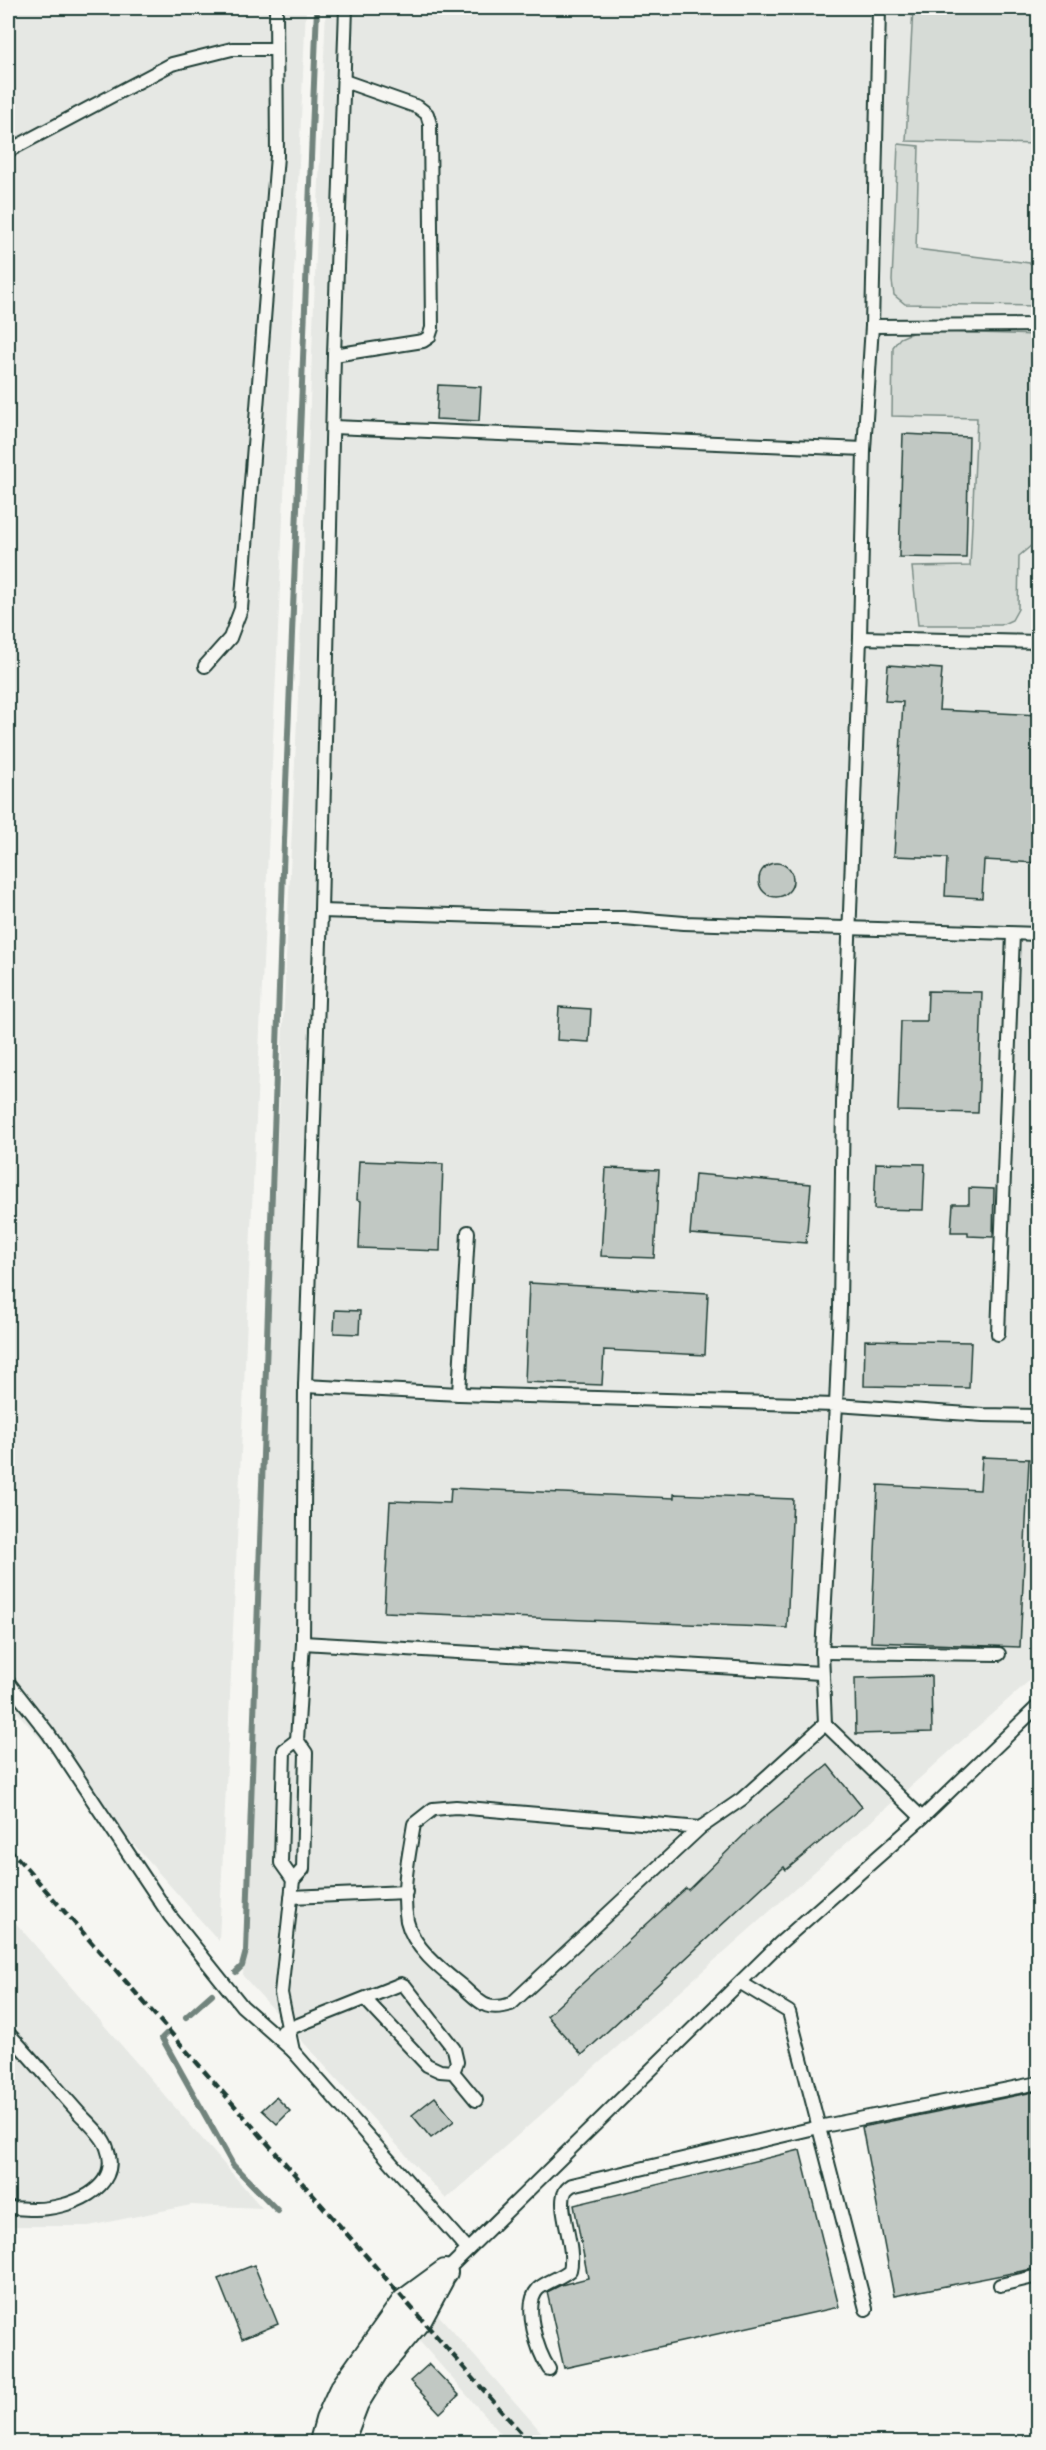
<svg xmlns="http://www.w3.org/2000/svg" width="1046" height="2450" viewBox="0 0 1046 2450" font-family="Mali,sans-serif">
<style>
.built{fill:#e6e8e4}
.green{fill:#d6dbd6;stroke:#7a8c85;stroke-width:1.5}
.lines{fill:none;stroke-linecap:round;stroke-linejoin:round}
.stream{stroke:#72847d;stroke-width:6}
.building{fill:#c1c8c3;stroke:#1f3d34;stroke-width:1.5}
.lane-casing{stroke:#1f3d34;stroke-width:16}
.street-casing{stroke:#1f3d34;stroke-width:28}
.lane{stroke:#f6f6f2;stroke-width:12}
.street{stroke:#f6f6f2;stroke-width:24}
.rail{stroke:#1f3d34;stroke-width:4.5;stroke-dasharray:9 4.5;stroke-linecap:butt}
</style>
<rect width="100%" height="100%" fill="#f6f6f2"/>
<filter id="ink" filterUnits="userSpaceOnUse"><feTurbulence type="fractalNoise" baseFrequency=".0167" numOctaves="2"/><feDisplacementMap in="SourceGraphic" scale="12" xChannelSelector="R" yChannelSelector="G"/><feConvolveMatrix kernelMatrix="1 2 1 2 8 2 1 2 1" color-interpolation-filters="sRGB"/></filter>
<g filter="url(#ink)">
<!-- built -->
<g class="built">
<polygon points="8,8 306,8 219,1941 8,1702"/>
<polygon points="326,8 1038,8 1038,1673 446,2199 243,1976 267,1372 298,697"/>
<polygon points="8,1914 262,2208 191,2205 89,2226 8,2226"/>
<polygon points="434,2310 550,2442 508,2442 414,2335"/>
</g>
<!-- green -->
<g class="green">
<polygon points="913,8 1038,8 1038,144 906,141"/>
<polygon points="898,144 919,146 916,249 1038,264 1038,306 905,304 894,295 892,281"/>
<polygon points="916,331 1038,335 1038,545 1032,545 1019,556 1018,609 1012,620 1001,625 918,625 912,567 970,566 977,418 892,416 893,347 900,338"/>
</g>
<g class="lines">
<!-- stream -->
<g class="stream">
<polyline points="236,1972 242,1966 246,1951 286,784 317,8"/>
<polyline points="186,2017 212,1994"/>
<polyline points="166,2034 162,2038 233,2165 278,2211"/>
</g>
</g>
<!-- building -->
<g class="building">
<polygon points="438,385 481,387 479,421 436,419"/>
<polygon points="903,434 969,437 966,558 899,557"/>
<polygon points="888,665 942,669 939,710 1038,715 1038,863 984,860 982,898 945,896 947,858 894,856 903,702 885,701"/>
<circle cx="776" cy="880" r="17"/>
<polygon points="928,991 982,992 978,1113 898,1111 901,1021 927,1021"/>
<polygon points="559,1007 591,1009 589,1042 557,1040"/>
<polygon points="359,1161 443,1164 440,1251 359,1248 361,1201 357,1200"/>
<polygon points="876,1163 925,1164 923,1210 874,1209"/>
<polygon points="606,1168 659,1170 654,1258 601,1256"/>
<polygon points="695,1174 811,1184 806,1243 690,1234"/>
<polygon points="969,1188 994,1189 993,1237 968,1236 968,1232 951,1232 953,1204 969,1204"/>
<polygon points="529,1283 708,1293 705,1355 604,1350 602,1385 525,1382"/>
<polygon points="335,1310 360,1311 359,1334 334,1333"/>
<polygon points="865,1340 971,1342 969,1388 864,1386"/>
<polygon points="982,1457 1029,1459 1020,1647 871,1642 878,1485 980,1490"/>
<polygon points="451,1488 674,1498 674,1494 793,1499 787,1628 384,1612 390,1501 450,1503"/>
<polygon points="931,1676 932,1732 856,1734 855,1678"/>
<polygon points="828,1765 862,1807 786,1870 784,1867 582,2055 547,2016 686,1888 688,1890 751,1828"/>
<polygon points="1038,2091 1038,2268 894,2296 862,2127"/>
<polygon points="276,2097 290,2111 277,2124 262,2110"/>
<polygon points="435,2097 454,2121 431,2138 412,2115"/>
<polygon points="800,2150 839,2307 564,2368 547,2292 561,2285 588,2278 574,2205"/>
<polygon points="254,2265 278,2324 242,2339 218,2279"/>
<polygon points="429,2364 459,2395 440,2413 410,2381"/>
</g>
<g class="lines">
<!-- lane casing -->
<g class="lane-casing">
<g id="lane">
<polyline points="346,8 334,355 321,911 305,1386 303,1643 297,1740 306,1753 303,1869 293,1880 281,1993 293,2051 467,2249"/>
<polyline points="879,8 872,326 864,449 860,638 843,1103 840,1307 836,1405 983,1415 1038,1416"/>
<polyline points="8,151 172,64 232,49 276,49"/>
<polyline points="872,326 1038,325"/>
<polyline points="334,355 423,341 429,337 432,328 430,124 427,114 418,107 344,81"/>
<polyline points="333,427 864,449"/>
<polyline points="860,638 1038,642"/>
<polyline points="205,666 230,638 241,609 277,156 276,8"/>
<polyline points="321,911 552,918 623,918 684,923 1038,934"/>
<polyline points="998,1334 1013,934"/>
<path d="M305,1386L459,1394L836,1405L822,1652L825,1724L742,1799L700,1828L511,2004C486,2012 481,2003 463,1987C443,1971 413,1948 407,1921C401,1889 409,1855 414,1824L433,1809L456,1807L700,1828"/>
<polyline points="459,1394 468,1232"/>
<polyline points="303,1643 821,1673"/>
<polyline points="822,1652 999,1654"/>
<polyline points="8,1682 48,1733 170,1916 242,2006 293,2051"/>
<polyline points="825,1724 922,1818"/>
<polyline points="293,1880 281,1863 284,1750 297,1740"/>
<polyline points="291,1897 406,1892"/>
<polyline points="741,1983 789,2012 866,2309"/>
<polyline points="365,1999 427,2065 440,2071 453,2072 476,2100"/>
<polyline points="283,2031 401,1984 405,1986 454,2049 457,2062 453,2072"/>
<path d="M8,2033C32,2059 55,2086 78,2112C88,2123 103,2135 107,2148C123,2190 67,2209 35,2209C26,2209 17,2208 8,2208"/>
<polyline points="445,2272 780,1943 922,1818 1038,1706"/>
<polyline points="1000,2285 1038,2276"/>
<path d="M549,2369C538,2352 522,2306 538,2289C547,2281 561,2278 570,2270C576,2246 557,2208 565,2192C566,2189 569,2187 572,2185L819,2127L1038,2083"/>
</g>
</g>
<!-- street casing -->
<g class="street-casing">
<g id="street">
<polyline points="322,2442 328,2420 341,2391 404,2302 445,2272"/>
<polyline points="341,2442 356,2403 375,2372 420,2318 441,2279"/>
</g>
</g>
<!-- lane -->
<use href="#lane" class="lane"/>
<!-- street -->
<use href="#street" class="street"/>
<!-- rail -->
<polyline class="rail" points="8,1847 529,2442"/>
</g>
</g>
<!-- margin -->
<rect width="1046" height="2450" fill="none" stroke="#f6f6f2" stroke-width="30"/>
<rect x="15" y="15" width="1016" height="2420" fill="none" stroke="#1f3d34" stroke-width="2" filter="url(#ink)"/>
</svg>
